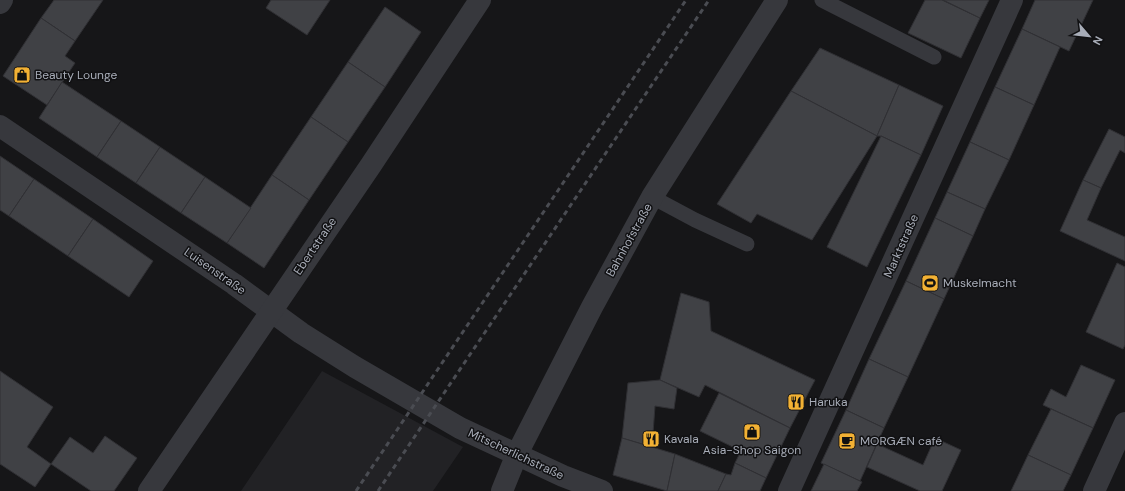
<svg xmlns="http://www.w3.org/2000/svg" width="1125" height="491" viewBox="0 0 1125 491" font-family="'DM Sans',sans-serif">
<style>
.built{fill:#222225}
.building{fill:#404145;stroke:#303034}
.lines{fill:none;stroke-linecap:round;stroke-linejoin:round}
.service{stroke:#37383d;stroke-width:15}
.minor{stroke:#37383d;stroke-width:22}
.rail{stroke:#4a4c52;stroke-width:3;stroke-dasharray:5 4;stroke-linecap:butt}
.labels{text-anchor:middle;stroke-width:3;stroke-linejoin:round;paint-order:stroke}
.poi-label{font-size:12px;fill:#a8adb8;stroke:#111113;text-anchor:start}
.street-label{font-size:12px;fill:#a8adb8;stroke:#111113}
</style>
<rect width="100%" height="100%" fill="#161618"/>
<!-- built -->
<polygon class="built" points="322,371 463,447 433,491 241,491"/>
<!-- building -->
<g class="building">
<polygon points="54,0 103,0 75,41 41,18"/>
<polygon points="271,0 330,0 307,35 266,8"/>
<polygon points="925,0 942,0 980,18 961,58 908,33"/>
<polygon points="943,0 989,0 980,18"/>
<polygon points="1035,0 1093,0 1069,51 1022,29"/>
<polygon points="385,7 421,32 385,87 348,62"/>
<polygon points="41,18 75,41 65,56 75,63 47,105 3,76"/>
<polygon points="1022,29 1060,47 1034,105 995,87"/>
<polygon points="820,48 899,85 877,136 791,91"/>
<polygon points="348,62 385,87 348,142 311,117"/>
<polygon points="62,82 121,121 97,157 39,118"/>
<polygon points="899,85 943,106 921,155 881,136 877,136"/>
<polygon points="995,87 1034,105 1009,160 970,142"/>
<polygon points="791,91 877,136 812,240 757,214 751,223 717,204"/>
<polygon points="311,117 348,142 309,200 272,175"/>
<polygon points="121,121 160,147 136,183 97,157"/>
<polygon points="1109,129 1125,137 1125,153 1120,150 1101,188 1083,180"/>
<polygon points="881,136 921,155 867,267 827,247"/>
<polygon points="970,142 1009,160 985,209 947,192"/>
<polygon points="160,147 205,177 181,213 136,183"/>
<polygon points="0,156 34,179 9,216 0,210"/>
<polygon points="272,175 309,200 264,268 227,243"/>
<polygon points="205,177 251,208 227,243 181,213"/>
<polygon points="34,179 93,219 68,256 9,216"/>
<polygon points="1083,180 1101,188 1087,220 1125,237 1125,261 1060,231"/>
<polygon points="947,192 985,209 973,236 935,218"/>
<polygon points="935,218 973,236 944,299 906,281"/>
<polygon points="93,219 153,261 129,297 68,256"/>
<polygon points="1117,263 1125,267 1125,345 1123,349 1086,332"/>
<polygon points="906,281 944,299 908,377 869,359"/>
<polygon points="681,293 709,302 711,331 815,380 790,428 705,385 699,397 660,380"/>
<polygon points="869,359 908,377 884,428 846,410"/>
<polygon points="1081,365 1115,380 1093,428 1043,405 1051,389 1066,397"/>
<polygon points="0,371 53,407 27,447 51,464 35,487 0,464"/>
<polygon points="660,380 677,388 674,409 655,406 652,447 622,438 628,383"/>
<polygon points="719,393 790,428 766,478 735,463 741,451 700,431"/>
<polygon points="1051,409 1093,428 1071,475 1028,455"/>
<polygon points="846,410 884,428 860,481 821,463"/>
<polygon points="105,436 137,458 114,491 91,491 51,464 70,437 93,453"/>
<polygon points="622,438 675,454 667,491 613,475"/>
<polygon points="935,438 961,450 942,491 920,491 867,467 877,444 923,465"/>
<polygon points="675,454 726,474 718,491 667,491"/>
<polygon points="1028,455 1071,475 1063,491 1011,491"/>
<polygon points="735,463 766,478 760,491 718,491 726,474 731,475"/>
<polygon points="824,464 862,482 857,491 811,491"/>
</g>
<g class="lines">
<!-- service -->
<g class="service">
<polyline points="822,0 934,57"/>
<polyline points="652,197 695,220 747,244"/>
</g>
<!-- minor -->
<g class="minor">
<polyline points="0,3 2,0"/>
<polyline points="0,126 234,284 301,333 355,367 460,428 563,476 602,491"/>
<polyline points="149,491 371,165 480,0"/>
<polyline points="502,491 517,454 592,307 652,197 777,0"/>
<polyline points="789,491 1012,0"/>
<polyline points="1094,491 1125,423"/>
</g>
<!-- rail -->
<g class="rail">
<polyline points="356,491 686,0"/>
<polyline points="378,491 709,0"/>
</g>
</g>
<!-- icons -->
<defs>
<g id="shop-square" transform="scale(0.9)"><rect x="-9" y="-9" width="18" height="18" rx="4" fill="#f2b134" stroke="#111113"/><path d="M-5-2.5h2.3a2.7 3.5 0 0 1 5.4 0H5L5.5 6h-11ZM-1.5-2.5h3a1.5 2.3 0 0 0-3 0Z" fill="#111"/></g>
<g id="stadium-square" transform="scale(0.9)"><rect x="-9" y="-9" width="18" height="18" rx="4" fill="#f2b134" stroke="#111113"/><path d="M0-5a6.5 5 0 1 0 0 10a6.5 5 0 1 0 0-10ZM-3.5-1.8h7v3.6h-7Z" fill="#111"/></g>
<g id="restaurant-square" transform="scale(0.9)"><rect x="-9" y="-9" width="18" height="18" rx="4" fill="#f2b134" stroke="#111113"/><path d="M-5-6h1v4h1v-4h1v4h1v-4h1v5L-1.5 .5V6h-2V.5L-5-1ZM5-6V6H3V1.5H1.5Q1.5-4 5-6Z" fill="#111"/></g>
<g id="cafe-square" transform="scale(0.9)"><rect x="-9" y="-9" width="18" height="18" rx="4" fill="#f2b134" stroke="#111113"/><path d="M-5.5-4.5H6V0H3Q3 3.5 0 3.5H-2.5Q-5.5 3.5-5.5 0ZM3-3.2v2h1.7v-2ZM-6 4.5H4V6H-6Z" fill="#111"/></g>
</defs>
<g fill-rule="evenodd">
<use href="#shop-square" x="22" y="75"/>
<use href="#stadium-square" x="930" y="283"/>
<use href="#restaurant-square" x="796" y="402"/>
<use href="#shop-square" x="752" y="432"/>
<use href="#restaurant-square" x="651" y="439"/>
<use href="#cafe-square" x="847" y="441"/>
</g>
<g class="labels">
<!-- poi labels -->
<g class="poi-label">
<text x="35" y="79">Beauty Lounge</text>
<text x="943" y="287">Muskelmacht</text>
<text x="809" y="406">Haruka</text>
<text x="664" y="443">Kavala</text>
<text x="860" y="445">MORGÆN café</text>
<text x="752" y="454" text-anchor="middle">Asia-Shop Saigon</text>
</g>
<!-- street labels -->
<g class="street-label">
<text transform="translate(629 240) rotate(-61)" y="4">Bahnhofstraße</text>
<text transform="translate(315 246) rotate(-56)" y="4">Ebertstraße</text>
<text transform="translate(901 246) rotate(-66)" y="4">Marktstraße</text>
<text transform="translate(215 271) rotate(35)" y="4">Luisenstraße</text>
<text transform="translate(516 454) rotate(25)" y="4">Mitscherlichstraße</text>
</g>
</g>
<!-- north arrow -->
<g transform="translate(1089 36) rotate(118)" stroke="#111113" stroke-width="3" paint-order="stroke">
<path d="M0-3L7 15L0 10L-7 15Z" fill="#a8adb8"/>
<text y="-6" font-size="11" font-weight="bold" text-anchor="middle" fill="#a8adb8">N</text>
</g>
</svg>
